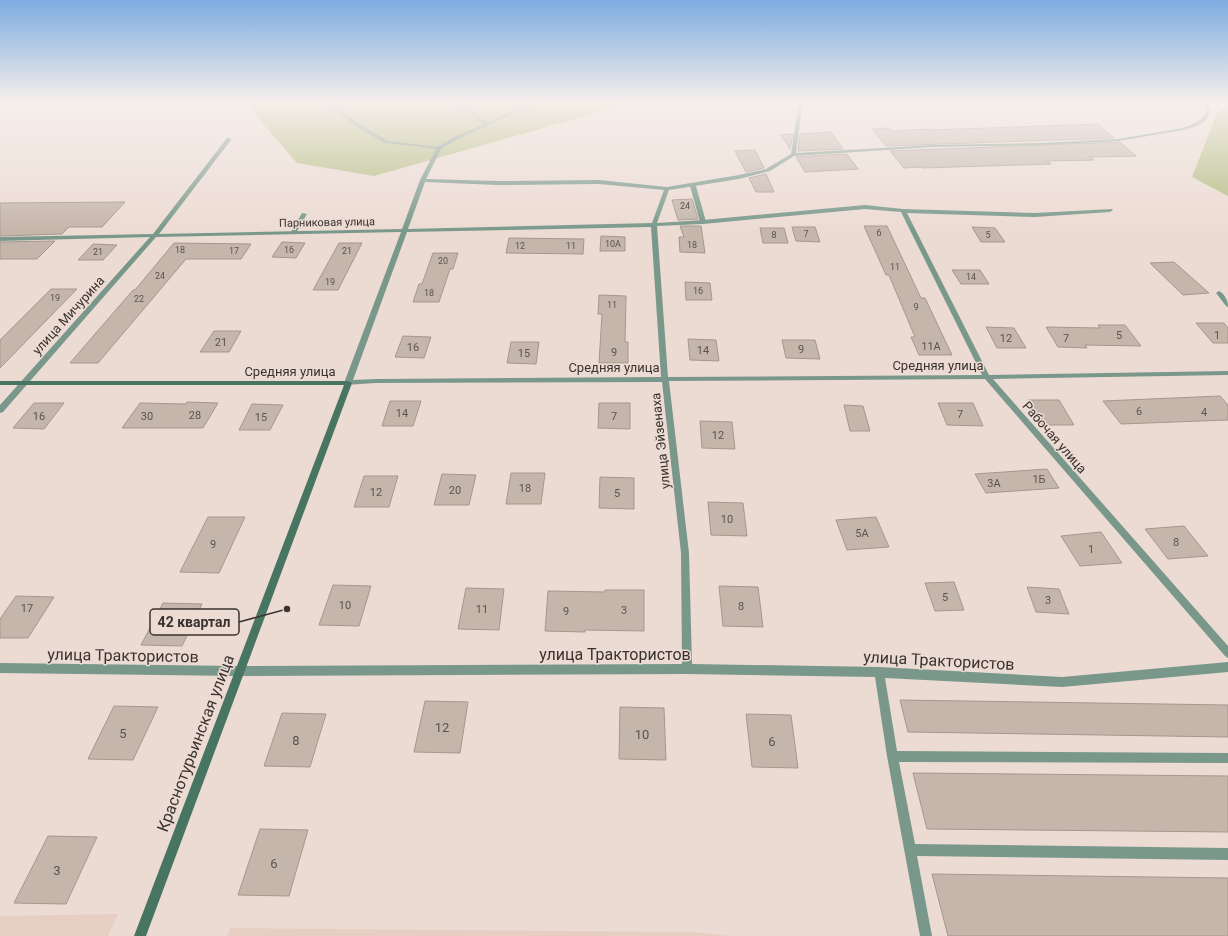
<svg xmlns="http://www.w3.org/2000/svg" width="1228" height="936" viewBox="0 0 1228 936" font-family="Roboto,sans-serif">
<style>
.built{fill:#e6cfc2}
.green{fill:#b2bb81}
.building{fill:#c5b6ac;stroke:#a5978d}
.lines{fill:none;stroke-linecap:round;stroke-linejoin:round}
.service{fill:#79988b;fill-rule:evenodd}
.minor{fill:#79988b;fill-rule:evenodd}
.secondary{fill:#477562;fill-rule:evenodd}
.labels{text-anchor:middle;stroke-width:3;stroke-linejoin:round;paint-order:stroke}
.far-number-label{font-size:9px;fill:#5c534e}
.far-street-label{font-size:11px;fill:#39322f;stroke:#ecdbd3}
.number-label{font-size:11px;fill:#5c534e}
.street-label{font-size:13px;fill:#39322f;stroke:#ecdbd3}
.near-number-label{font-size:13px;fill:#5c534e}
.near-street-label{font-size:16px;fill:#39322f;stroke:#ecdbd3}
.leader{fill:none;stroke:#39322f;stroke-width:1.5}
.callout-dot{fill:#39322f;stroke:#ecdbd3;stroke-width:1.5}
.callout{fill:#ecdbd3;stroke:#39322f;stroke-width:1.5}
.callout-label{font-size:14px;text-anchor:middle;font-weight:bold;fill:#39322f}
</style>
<rect width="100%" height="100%" fill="#ecdbd3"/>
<!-- built -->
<g class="built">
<polygon points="118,914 108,936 0,936 0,916"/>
<polygon points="230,928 693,932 730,936 227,936"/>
</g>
<!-- green -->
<g class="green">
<polygon points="243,101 639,101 374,176 297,163"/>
<polygon points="1228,104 1228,196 1192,177 1217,113"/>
</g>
<!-- building -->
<g class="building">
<polygon points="1098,124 1114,138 886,146 872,129 890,128 892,131 930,129 932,130"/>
<polygon points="831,132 843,149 798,151 800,134"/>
<polygon points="793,134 790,149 781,135"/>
<polygon points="1120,142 1136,156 1090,157 1094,160 1047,161 1051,164 922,168 921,167 904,168 890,151"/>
<polygon points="755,150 764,168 746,172 735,151"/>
<polygon points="847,154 858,169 805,172 796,157"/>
<polygon points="766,174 774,192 756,192 749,178"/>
<polygon points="692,199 698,219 678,220 672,200"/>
<polygon points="125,202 102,227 69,227 62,234 0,236 0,203"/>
<polygon points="680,226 701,226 705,253 680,252 679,237 684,237"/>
<polygon points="864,226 887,226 921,298 925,298 952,355 919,355 911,337 915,337 889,275 886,275"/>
<polygon points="792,227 815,227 820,242 796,241"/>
<polygon points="972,227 995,228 1005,242 981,242"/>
<polygon points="760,228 784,228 788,243 763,243"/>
<polygon points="601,236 625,237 625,251 600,251"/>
<polygon points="509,238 584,239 583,254 506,253"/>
<polygon points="55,241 37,259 0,259 0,242"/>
<polygon points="282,242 305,243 296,258 272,257"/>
<polygon points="174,243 251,244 241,259 186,259 98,363 70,363 133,290 135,290"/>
<polygon points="339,243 362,243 338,290 313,290"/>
<polygon points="93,244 117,245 103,260 78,260"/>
<polygon points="433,253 458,253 453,269 450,269 439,302 413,302 419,284 422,284"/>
<polygon points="1174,262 1209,293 1183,295 1150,263"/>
<polygon points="952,270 980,270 989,284 961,284"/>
<polygon points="685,282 710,283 712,300 686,300"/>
<polygon points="51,289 77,289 0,368 0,340"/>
<polygon points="599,295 626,296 625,342 628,342 628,363 599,363 602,314 598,314"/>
<polygon points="1196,323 1224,323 1228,328 1228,343 1213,343"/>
<polygon points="1098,325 1125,325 1141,346 1085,345 1087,348 1058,347 1046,327 1100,328"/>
<polygon points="986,327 1014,328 1026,348 997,348"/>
<polygon points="214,331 241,331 229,352 200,352"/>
<polygon points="403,336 431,337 424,358 395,357"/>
<polygon points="688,339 716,340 719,361 690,360"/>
<polygon points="782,340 815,340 820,359 786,358"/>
<polygon points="511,342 539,342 536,364 507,363"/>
<polygon points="1220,396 1228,405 1228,420 1121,424 1103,401"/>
<polygon points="1028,400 1059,400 1074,425 1042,425"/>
<polygon points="390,401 421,401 413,426 382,426"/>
<polygon points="187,402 218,403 203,428 122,428 140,403 186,404"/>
<polygon points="34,403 64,403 44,429 13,428"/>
<polygon points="599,403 630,403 630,429 598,428"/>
<polygon points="938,403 973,403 983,426 947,425"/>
<polygon points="252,404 283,405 270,430 239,430"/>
<polygon points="844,405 863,406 870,431 850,431"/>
<polygon points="700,421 732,422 735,449 702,448"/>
<polygon points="1047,469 1059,488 986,493 975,474"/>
<polygon points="511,473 545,473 541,504 506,504"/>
<polygon points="442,474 476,475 469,505 434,505"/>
<polygon points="364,476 398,476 389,507 354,507"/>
<polygon points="600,477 634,478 634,509 599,508"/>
<polygon points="708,502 743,503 747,536 711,535"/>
<polygon points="208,517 245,517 219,573 180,572"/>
<polygon points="876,517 889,547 847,550 836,520"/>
<polygon points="1184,526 1208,556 1168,559 1145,529"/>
<polygon points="1101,532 1122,563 1080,566 1061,536"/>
<polygon points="954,582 964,610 935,611 925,583"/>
<polygon points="333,585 371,586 359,626 319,625"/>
<polygon points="719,586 758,587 763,627 723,626"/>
<polygon points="1027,587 1059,589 1069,614 1036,612"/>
<polygon points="466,588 504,589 499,630 458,629"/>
<polygon points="605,590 644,590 644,631 585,630 585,632 545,631 548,591 605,592"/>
<polygon points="16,596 54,597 28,638 0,638 0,619"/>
<polygon points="163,603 202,604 182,646 141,645"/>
<polygon points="900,700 1228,705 1228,737 908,732"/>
<polygon points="425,701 468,702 460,753 414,752"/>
<polygon points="114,706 158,707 133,760 88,759"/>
<polygon points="620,707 664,708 666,760 619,759"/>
<polygon points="282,713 326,714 310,767 264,766"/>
<polygon points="746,714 791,715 798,768 752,767"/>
<polygon points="913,773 1228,776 1228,832 927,829"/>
<polygon points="260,829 308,830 289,896 238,895"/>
<polygon points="48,836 97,837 66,904 14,903"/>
<polygon points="932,874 1228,878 1228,936 948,936"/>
</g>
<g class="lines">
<!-- service -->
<g class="service">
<polygon points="325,101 330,101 359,124 388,141 439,147 441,148 439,149 385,143 355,126"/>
<polygon points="452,101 457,101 489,124 485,125"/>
<polygon points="1204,101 1208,101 1210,112 1205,121 1203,121 1201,120 1206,112"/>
<polygon points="693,184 696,186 706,222 705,223 700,222 690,186"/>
<polygon points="302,213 307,214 296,233 292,233 291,232"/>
</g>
<!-- minor -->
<g class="minor">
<path d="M536,101H542L458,139L441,149L426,179L498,181L599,180L667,187L739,175L766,169L791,154L799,101H803L796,153L932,145L1039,143L1118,139L1183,128L1193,124L1201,119H1205V121L1197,126L1184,130L1118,141L1039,145L932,147L794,156L770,171L739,179L669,190L657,223L703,220L865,205L903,209L1035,213L1112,209L1113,210L1110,212L1035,217L907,213L989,375L1228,371V375L993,379L1228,646V658L1225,656L985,379L669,381L689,553L692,664L879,667L1062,677L1228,662V672L1062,687L885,678L897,751L1228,753V763L899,762L915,844L1228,848V860L917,856L932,936H920L887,756L875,677L687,674L240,676L0,673V663L240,666L682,664L681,553L662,382L376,383L345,385L344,383L401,232L156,237L3,412L0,413V405L150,237L0,241V237L153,234L227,138H229L231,139V140L159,234L402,229L420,180L437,147L454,137ZM425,182L498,185L599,184L664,190L652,223L408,229ZM865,209L901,212L982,375L668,377L657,226L703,224ZM651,227L661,377L376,379L353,380L407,232Z"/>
<path d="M1219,291C1225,294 1228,301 1228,307L1226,306L1216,293Z"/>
</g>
<!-- secondary -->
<polygon class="secondary" points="0,381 348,381 352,383 146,936 134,936 344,385 0,385"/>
</g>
<!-- sky -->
<linearGradient id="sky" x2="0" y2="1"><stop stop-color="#7dace0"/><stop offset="0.44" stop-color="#f6efeb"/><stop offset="1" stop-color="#f6efeb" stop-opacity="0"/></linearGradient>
<rect width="1228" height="232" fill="url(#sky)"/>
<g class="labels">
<!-- far-number labels -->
<g class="far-number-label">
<text x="685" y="209">24</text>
<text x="879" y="236">6</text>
<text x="806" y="237">7</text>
<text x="774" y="238">8</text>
<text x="988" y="238">5</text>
<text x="613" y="247">10А</text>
<text x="692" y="248">18</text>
<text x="520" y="249">12</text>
<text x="571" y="249">11</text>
<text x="180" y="253">18</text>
<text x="289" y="253">16</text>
<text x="234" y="254">17</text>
<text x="347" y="254">21</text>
<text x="98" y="255">21</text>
<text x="443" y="264">20</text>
<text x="895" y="270">11</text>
<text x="160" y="279">24</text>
<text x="971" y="280">14</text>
<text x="330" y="285">19</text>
<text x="698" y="294">16</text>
<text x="429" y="296">18</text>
<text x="55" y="301">19</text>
<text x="139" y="302">22</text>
<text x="612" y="308">11</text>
<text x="916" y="310">9</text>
</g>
<!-- far-street labels -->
<g class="far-street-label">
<text transform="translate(327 222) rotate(-1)" y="4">Парниковая улица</text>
</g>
<!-- number labels -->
<g class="number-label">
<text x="1119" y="339">5</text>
<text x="1217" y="339">1</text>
<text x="1006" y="342">12</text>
<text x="1066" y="342">7</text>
<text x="221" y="346">21</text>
<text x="931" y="350">11А</text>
<text x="413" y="351">16</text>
<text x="801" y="353">9</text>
<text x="703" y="354">14</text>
<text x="614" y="356">9</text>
<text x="524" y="357">15</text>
<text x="1139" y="415">6</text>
<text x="1204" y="416">4</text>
<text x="402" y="417">14</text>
<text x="960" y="418">7</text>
<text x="195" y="419">28</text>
<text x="39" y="420">16</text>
<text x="147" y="420">30</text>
<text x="614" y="420">7</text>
<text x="261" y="421">15</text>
<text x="718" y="439">12</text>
<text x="1039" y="483">1Б</text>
<text x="994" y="487">3А</text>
<text x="525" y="492">18</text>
<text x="455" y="494">20</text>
<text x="376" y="496">12</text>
<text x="617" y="497">5</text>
<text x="727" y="523">10</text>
<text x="862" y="537">5А</text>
<text x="1176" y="546">8</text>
<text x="213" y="548">9</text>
<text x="1091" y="553">1</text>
<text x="945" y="601">5</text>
<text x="1048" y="604">3</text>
<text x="345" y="609">10</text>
<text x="741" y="610">8</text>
<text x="27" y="612">17</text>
<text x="482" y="613">11</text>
<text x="624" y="614">3</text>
<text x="566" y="615">9</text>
</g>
<!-- street labels -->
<g class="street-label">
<text transform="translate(68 315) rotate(-48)" y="5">улица Мичурина</text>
<text x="938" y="370">Средняя улица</text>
<text x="614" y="372">Средняя улица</text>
<text x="290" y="376">Средняя улица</text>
<text transform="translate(1055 437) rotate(49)" y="5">Рабочая улица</text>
<text transform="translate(660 441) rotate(-96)" y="5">улица Эйзенаха</text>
</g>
<!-- near-number labels -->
<g class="near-number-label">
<text x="442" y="732">12</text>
<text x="123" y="738">5</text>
<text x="642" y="739">10</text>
<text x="296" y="745">8</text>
<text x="772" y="746">6</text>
<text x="274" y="868">6</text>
<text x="57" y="875">3</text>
</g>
<!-- near-street labels -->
<g class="near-street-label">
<text x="615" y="660">улица Трактористов</text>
<text transform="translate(123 655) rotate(1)" y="6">улица Трактористов</text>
<text transform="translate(939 660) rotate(3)" y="6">улица Трактористов</text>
<text transform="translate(195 743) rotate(-69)" y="6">Краснотурьинская улица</text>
</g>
</g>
<!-- callouts -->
<path class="leader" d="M287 609L239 622"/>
<circle class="callout-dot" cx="287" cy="609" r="4"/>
<rect class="callout" x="150" y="609" width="89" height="26" rx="4"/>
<g class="callout-label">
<text x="194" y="627">42 квартал</text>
</g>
</svg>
